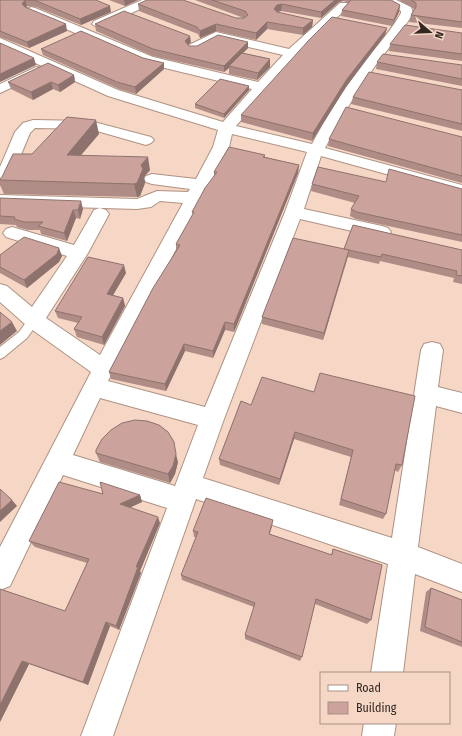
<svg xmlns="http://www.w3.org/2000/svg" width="462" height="736" viewBox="0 0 462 736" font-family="'Fira Sans Condensed',sans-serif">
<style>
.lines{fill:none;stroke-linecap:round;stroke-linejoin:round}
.lane-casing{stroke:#af9282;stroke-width:2}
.street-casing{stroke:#af9282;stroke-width:2}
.lane{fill:#fff;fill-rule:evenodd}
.street{fill:#fff;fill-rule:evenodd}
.wall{fill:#af8c86}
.shaded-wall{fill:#8e726d}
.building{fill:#cba39c;stroke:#8e726d}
</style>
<rect width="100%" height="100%" fill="#f6d7c6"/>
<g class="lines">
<!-- lane casing -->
<g class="lane-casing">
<polygon id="lane" points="34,316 38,317 40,320 27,338 4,357 0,359 0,347 19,332 30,317"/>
</g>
<!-- street casing -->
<g class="street-casing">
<g id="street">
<polygon points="142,0 157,0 155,2 102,27 98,28 92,24 94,21"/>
<path d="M381,0H396L411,7L413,13C400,36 383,54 368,76C352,99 338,123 325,148L462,185V195L321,156L304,209L382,226L388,228L391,232L388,236L382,238L300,219L224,419L203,478L392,538L421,350L424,344L432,342L440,344L443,350L438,387L462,393V413L436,406L418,547L462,564V592L415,574L403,673H371L388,564L196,499L113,736H81L167,508L63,475L10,586L0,590V547L91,372L27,326L0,302V284L7,286L32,307L67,256L6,237L3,233L6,229L12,227L74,245L94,210L100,208L106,210L109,214L88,253L46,318L100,355L183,203L160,201L151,207L137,209L0,205V195L137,199L157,191L188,192L190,189L152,184L146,182L144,179L146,176L152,174L196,179L213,147L218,130L108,96L0,47V38L118,90L223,122L252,89L144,63L27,12L25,10L31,7L35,8L153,57L258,82L283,55L218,40L197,51H189L187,48L189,45L216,32L289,49L340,3H348L350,5L348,7L296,56L236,126L312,144C326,118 341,93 359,69C373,50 389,34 401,13V11ZM232,134L307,152L285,212L205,407L108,381L229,147ZM100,398L198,425L175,486L73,455Z"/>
<polygon points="36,67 41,68 43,71 41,74 0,93 0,84"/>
<polygon points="33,120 90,121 151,137 154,140 151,143 146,145 90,129 35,128 30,133 10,181 8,185 0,185 0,167 15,132 23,123"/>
<polygon points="364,723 396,723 394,736 362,736"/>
</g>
</g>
<!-- lane -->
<use href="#lane" class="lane"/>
<!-- street -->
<use href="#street" class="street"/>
</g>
<!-- wall -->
<g class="wall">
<polygon points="0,0 96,0 111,12 81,25 36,7 27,6 26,8 67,31 29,48 0,37"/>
<polygon points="109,0 138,0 125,6"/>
<polygon points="195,0 391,0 400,5 399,12 392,26 341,16 342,10 348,3 344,1 339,2 321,18 281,11 277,12 313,20 312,27 303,35 267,29 256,40 216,31 200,38 198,34 139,11 138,4 236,18 244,18"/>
<polygon points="399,0 462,0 462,28 409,22 411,15 414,9"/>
<polygon points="95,24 191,42 188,45 189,46 248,48 243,53 270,59 270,67 257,80 229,74 229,68 224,72 153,56 96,31"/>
<polygon points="387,28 385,35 346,87 312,141 241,122 241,115"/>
<polygon points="462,33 462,61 389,51 390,44"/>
<polygon points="41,49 143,58 164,63 164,69 136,94 119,89 43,55"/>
<polygon points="377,62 462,65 462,86 376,69"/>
<polygon points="74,75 75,82 60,92 53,89 33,100 11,89 8,82"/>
<polygon points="249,86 249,90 224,118 195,108 195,104"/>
<polygon points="462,90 462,131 351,104 353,97"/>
<polygon points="99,134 81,155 150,170 144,177 145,183 140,196 137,197 4,194 0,185 0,179 32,154"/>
<polygon points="462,137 462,183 328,146 329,139"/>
<polygon points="265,155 265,157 299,165 298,173 234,332 225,330 213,358 185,351 166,391 111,379 109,372 176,250 176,244 193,215 192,212 214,177 214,172"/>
<polygon points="385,182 462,189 462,242 356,219 350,216 351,209 355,203 311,191 312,184"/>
<polygon points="0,198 83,209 80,219 76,218 67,241 41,234 40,230 28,230 17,227 16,225 0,224"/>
<polygon points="353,225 462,250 462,284 453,282 454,278 380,261 379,264 348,257 323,340 262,324 262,317 344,249"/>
<polygon points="0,255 62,256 59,262 27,288 0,273"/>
<polygon points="126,273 113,295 123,298 125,306 104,345 77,337 74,329 78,323 58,318 55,311"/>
<polygon points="241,401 402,465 398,472 394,470 386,514 383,519 339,505 351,457 294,439 279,485 220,465 219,459"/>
<polygon points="96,453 178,462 175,474 170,483 100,462"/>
<polygon points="103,494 140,495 142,502 130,507 160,523 140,571 141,573 119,630 110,626 88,685 29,664 0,722 0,589 65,611 87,563 35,547 29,541"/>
<polygon points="272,526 269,534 331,555 333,549 371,620 367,624 315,604 302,657 300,661 245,639 245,635 254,607 182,580 181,575 196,537 194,537 193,531"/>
<polygon points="431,588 462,600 462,647 420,631 426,592"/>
</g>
<!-- shaded-wall -->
<g class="shaded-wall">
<polygon points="25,0 27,6 24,10 22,4"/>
<polygon points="124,0 138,0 125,6"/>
<polygon points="335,0 344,0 339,2 321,18 321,12"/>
<polygon points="282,4 281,11 277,12 274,9 277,5"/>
<polygon points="400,5 399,12 392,26 394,20"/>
<polygon points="110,6 111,12 81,25 80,19"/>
<polygon points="313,20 312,27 303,35 303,28"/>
<polygon points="267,22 267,29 256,40 256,33"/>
<polygon points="66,24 67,31 29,48 27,42"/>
<polygon points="216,24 216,31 200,38 200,31"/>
<polygon points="387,28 385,35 346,87 312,141 313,133 347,79"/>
<polygon points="190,36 191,42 186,47 185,41"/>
<polygon points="248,42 248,48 230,66 229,66 229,68 224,72 224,66"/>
<polygon points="34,58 36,65 0,82 0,74"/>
<polygon points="270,59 270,67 257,80 258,73"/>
<polygon points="164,63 164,69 136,94 135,87"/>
<polygon points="74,75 75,82 60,92 58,85"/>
<polygon points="51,82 53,89 33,100 31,92"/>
<polygon points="249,86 249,90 224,118 224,114"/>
<polygon points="96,120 99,134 70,168 67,155"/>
<polygon points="148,157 150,170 144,177 145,183 140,196 137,197 134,184 141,165"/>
<polygon points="299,165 298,173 234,332 234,324"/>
<polygon points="81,201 83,209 80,219 78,210"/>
<polygon points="73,210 76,218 67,241 64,233"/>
<polygon points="59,248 62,256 59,262 27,288 24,280"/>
<polygon points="349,250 347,258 323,340 324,333"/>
<polygon points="124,265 126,273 109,302 107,294"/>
<polygon points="123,298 125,306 104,345 102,337"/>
<polygon points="12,322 17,331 0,345 0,331"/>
<polygon points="225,322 225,330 213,358 213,351"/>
<polygon points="184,344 185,351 166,391 165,384"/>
<polygon points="295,432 294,439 279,485 280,479"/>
<polygon points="176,454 178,462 175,474 170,483 168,474"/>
<polygon points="140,495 142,502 123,511 120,504"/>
<polygon points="12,500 17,506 0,522 0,511"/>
<polygon points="158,517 160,523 140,571 141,573 119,630 116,626 136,567"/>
<polygon points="273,520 272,526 268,540 269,534"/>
<polygon points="106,622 110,626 88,685 83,682"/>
<polygon points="22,661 29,664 0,722 0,705"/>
</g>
<!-- building -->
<g class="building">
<polygon points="0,0 96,0 110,6 80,19 34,0 25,0 22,4 25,7 66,24 27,42 0,31"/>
<polygon points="147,0 183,0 236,18 244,18 248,15 245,11 212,0 335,0 321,12 282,4 277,5 274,9 277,12 313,20 303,28 267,22 256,33 216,24 200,31 197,27 138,4"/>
<polygon points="351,0 391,0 400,5 394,20 342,10"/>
<polygon points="411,0 462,0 462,22 411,15 416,7 416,3"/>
<polygon points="124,11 190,36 185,41 189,46 197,46 218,35 248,42 224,66 153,49 95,24"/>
<polygon points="332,17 387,28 347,79 313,133 241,115 309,40"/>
<polygon points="405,25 462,33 462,54 390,44"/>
<polygon points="81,31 143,58 164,63 135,87 117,82 41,49"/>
<polygon points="0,43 34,58 0,74"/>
<polygon points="242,53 270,59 258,73 229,66"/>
<polygon points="383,54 462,65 462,79 377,62"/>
<polygon points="48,63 74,75 58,85 51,82 31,92 8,82"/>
<polygon points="369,72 462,90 462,124 353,97"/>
<polygon points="220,79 249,86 224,114 195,104"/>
<polygon points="346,107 462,137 462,176 329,139"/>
<polygon points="67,117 96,120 67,155 148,157 141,165 143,169 137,183 134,184 0,180 0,179 2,177 13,154 32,154"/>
<polygon points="229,147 265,155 263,157 299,165 234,324 225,322 213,351 184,344 165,384 109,372 153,288 180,245 176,244 194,212 192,212 205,188 217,172 214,172"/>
<polygon points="318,167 386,182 389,169 462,189 462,235 357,212 351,209 359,196 312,184"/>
<polygon points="0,198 81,201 78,210 73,210 64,233 38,226 43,222 24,222 14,219 15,217 0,216"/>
<polygon points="353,225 462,250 462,276 456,275 457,271 382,254 381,257 344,249"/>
<polygon points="24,237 59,248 57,254 24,280 0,267 0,255"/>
<polygon points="293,238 349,250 324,333 262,317"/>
<polygon points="88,257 124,265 107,294 123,298 102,337 74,329 82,317 55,311"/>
<polygon points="0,312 12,322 0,331"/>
<polygon points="320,373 415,396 402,465 396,464 386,514 341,499 353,450 295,432 280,479 219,459 241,401 251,405 262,377 314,392"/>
<polygon points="135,420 147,421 159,425 168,432 174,442 176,454 173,466 168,474 96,453 96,450 102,439 111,430 122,423"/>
<polygon points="59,482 103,494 100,482 140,495 120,504 158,517 136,567 138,567 116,626 106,622 83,682 22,661 0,705 0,589 65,611 89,559 29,541"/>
<polygon points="0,489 12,500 0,511"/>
<polygon points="206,498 273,520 269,534 332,555 333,549 382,565 371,620 316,599 302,657 245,635 255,603 181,575 198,532 193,531"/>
<polygon points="431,588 462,600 462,642 425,627"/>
</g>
<!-- legend -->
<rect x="320" y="672" width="130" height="52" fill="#f6d7c6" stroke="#a89184"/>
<rect x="328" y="685" width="20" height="6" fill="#ffffff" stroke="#a89184"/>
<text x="356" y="692" font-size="12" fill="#332821">Road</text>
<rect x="328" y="702" width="20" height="12" fill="#cba39c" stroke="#a89184"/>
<text x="356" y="712" font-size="12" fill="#332821">Building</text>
<!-- north arrow -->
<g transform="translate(430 32) rotate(109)" stroke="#f6d7c6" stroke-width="3" paint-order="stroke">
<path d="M0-3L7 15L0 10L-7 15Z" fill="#332821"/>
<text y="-6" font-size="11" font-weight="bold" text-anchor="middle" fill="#332821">N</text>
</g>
</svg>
